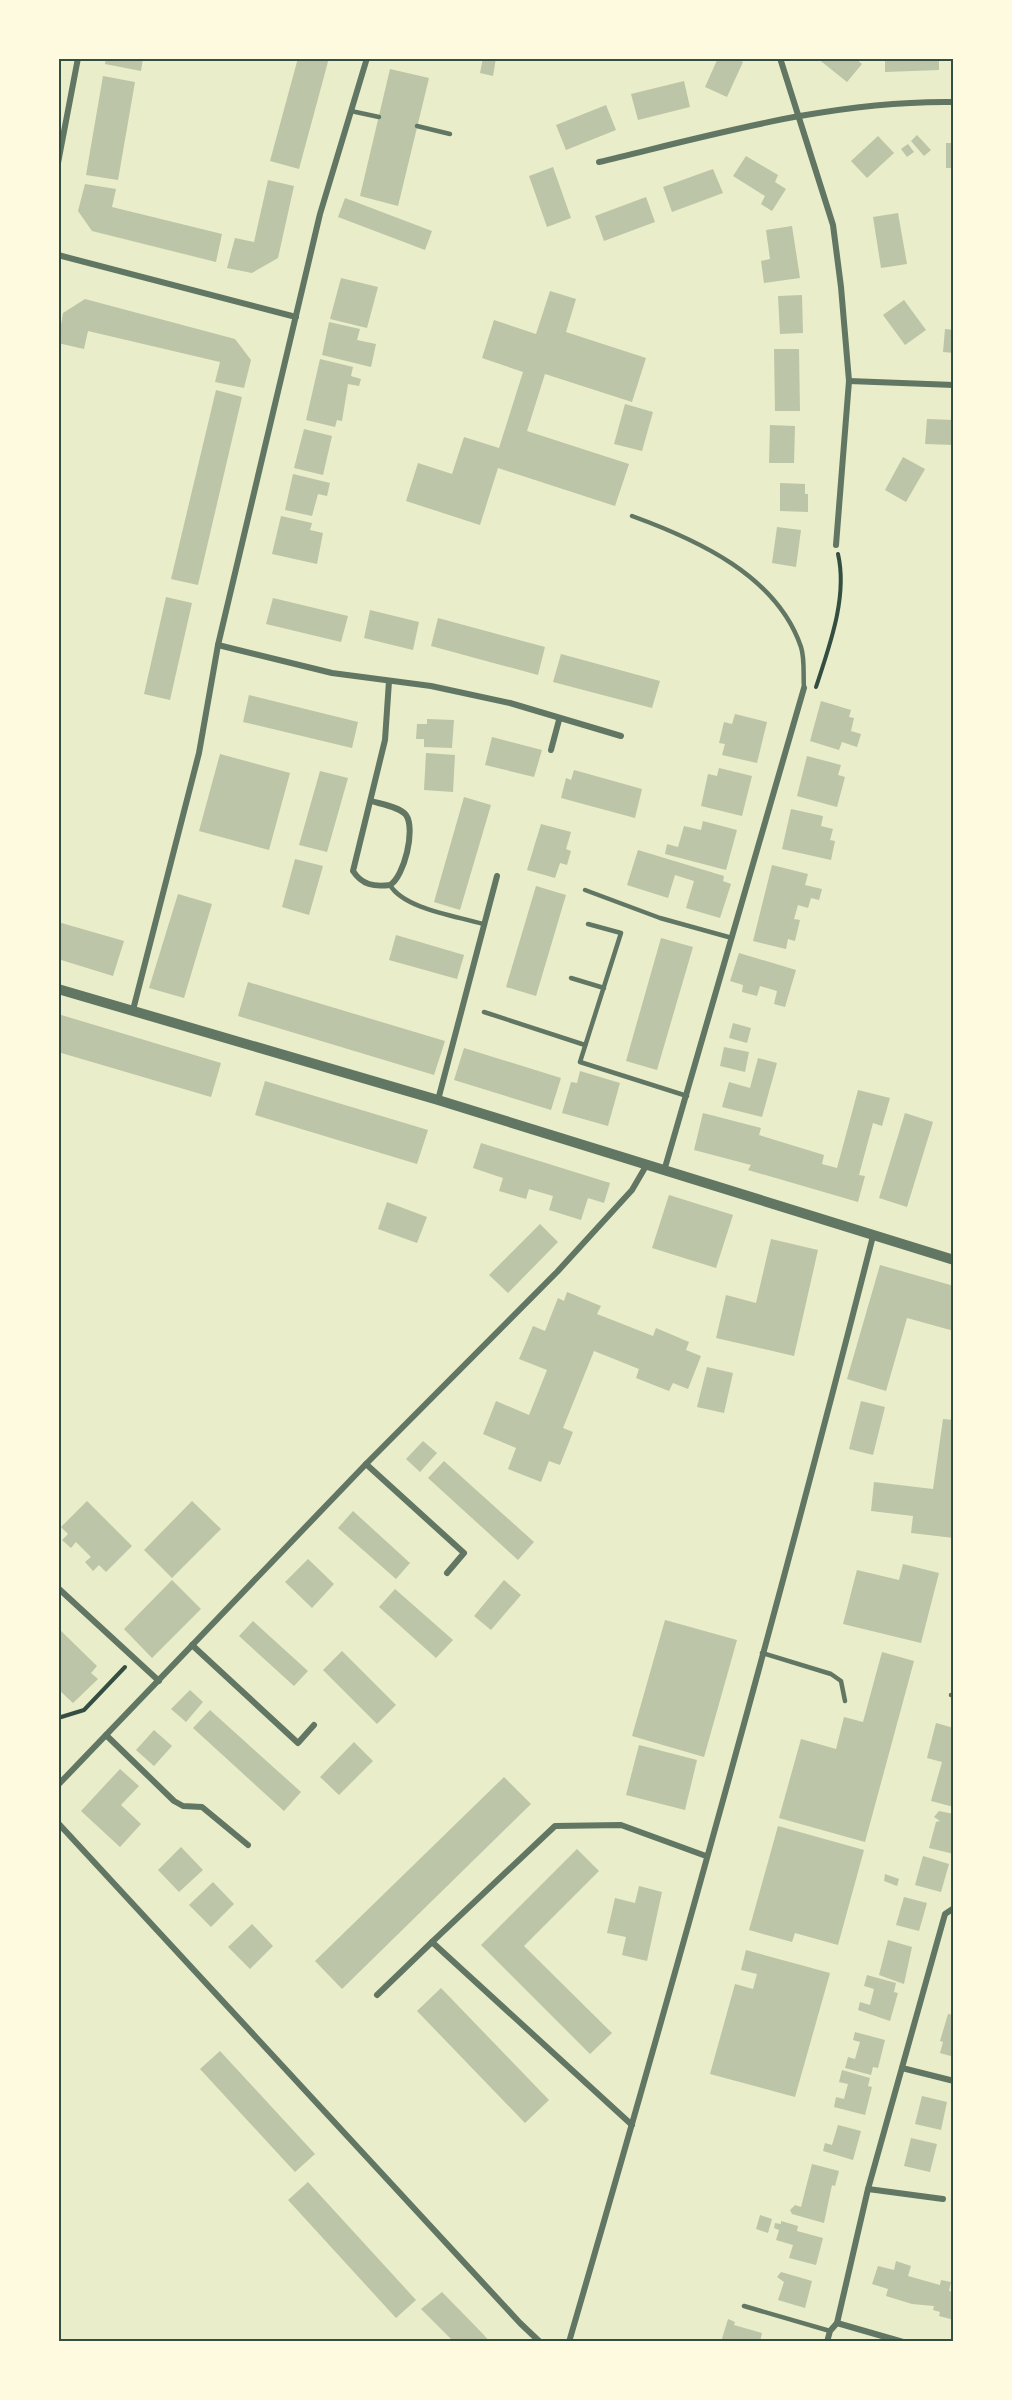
<svg xmlns="http://www.w3.org/2000/svg" width="1012" height="2400" viewBox="0 0 1012 2400" font-family="'Fira Sans Condensed',sans-serif">
<style>
.building{fill:#bcc5a7}
.lines{fill:none;stroke-linecap:round;stroke-linejoin:round}
.path{stroke:#344e41;stroke-width:4}
.service{stroke:#617663;stroke-width:4.5}
.minor{stroke:#617663;stroke-width:6}
.tertiary{stroke:#617663;stroke-width:10}
.neatline{fill:none;stroke:#344e41;stroke-width:2}
</style>
<rect width="100%" height="100%" fill="#e9edc9"/>
<!-- building -->
<g class="building">
<polygon points="106,58 143,58 141,71 105,64"/>
<polygon points="298,58 329,58 299,169 270,161"/>
<polygon points="483,58 496,58 493,76 480,73"/>
<polygon points="718,58 735,58 743,62 727,97 705,87"/>
<polygon points="817,58 855,58 862,64 847,82"/>
<polygon points="885,58 939,58 939,70 885,72"/>
<polygon points="390,69 429,78 398,206 360,196"/>
<polygon points="103,76 135,82 118,180 86,175"/>
<polygon points="684,81 690,107 638,120 631,94"/>
<polygon points="606,105 616,130 566,150 556,125"/>
<polygon points="917,135 931,150 924,156 911,141"/>
<polygon points="878,136 894,153 867,178 851,161"/>
<rect x="946" y="143" width="8" height="25"/>
<polygon points="908,144 914,152 907,157 901,149"/>
<polygon points="746,156 778,175 775,182 786,189 772,211 761,204 765,196 733,176"/>
<polygon points="553,167 571,218 547,227 529,176"/>
<polygon points="713,169 723,193 672,212 663,187"/>
<polygon points="268,180 294,186 278,258 252,273 227,268 235,238 254,242"/>
<polygon points="85,184 116,189 112,207 222,234 216,262 92,231 78,211"/>
<polygon points="646,197 655,222 604,241 595,216"/>
<polygon points="345,198 432,231 425,250 338,217"/>
<polygon points="898,213 907,264 881,268 873,217"/>
<polygon points="792,226 800,278 764,283 761,261 770,259 766,230"/>
<polygon points="341,278 378,287 367,328 330,319"/>
<polygon points="550,291 576,299 566,332 646,358 632,402 545,374 527,431 629,464 615,506 498,468 480,525 406,501 418,463 452,474 464,437 499,448 523,372 482,358 494,320 536,334"/>
<polygon points="802,295 803,333 780,334 778,296"/>
<polygon points="85,299 235,339 251,360 244,388 215,382 220,362 88,331 84,349 58,343 63,313"/>
<polygon points="904,300 926,330 905,345 883,315"/>
<polygon points="329,322 360,329 357,340 376,344 371,367 322,355"/>
<polygon points="945,329 954,330 954,353 943,352"/>
<polygon points="774,349 799,349 800,411 775,411"/>
<polygon points="320,359 353,367 351,376 361,379 359,386 348,384 342,421 337,420 335,427 306,420"/>
<polygon points="216,390 242,397 198,585 171,579"/>
<polygon points="625,404 653,412 642,451 614,444"/>
<polygon points="927,419 954,420 954,445 925,444"/>
<polygon points="770,425 795,426 794,463 769,463"/>
<polygon points="304,429 332,436 323,475 294,468"/>
<polygon points="903,457 925,469 906,502 885,490"/>
<polygon points="293,474 330,483 327,496 318,494 312,516 285,510"/>
<polygon points="780,483 805,484 805,494 808,494 808,512 780,511"/>
<polygon points="281,516 312,523 310,530 323,533 317,564 272,554"/>
<polygon points="777,527 801,530 796,567 772,563"/>
<polygon points="166,597 192,603 170,700 144,694"/>
<polygon points="273,598 348,616 341,642 266,624"/>
<polygon points="370,610 419,622 413,650 364,638"/>
<polygon points="438,618 545,647 538,675 431,646"/>
<polygon points="561,654 660,681 652,708 553,682"/>
<polygon points="249,695 358,722 352,748 243,722"/>
<polygon points="821,701 851,710 849,717 854,718 851,731 861,734 857,747 842,742 839,750 810,741"/>
<polygon points="735,714 767,722 757,763 722,755 725,744 719,743 724,722 732,724"/>
<polygon points="427,719 454,720 452,748 424,747 424,739 416,739 417,724 427,724"/>
<polygon points="492,737 542,750 534,777 485,765"/>
<polygon points="426,753 455,755 453,792 424,790"/>
<polygon points="220,754 290,773 269,850 199,831"/>
<polygon points="807,756 841,765 838,775 845,777 837,807 797,796"/>
<polygon points="719,768 752,776 742,816 701,806 708,774 717,776"/>
<polygon points="574,770 642,789 635,818 561,798 566,778 571,780"/>
<polygon points="320,771 348,778 327,852 299,845"/>
<polygon points="464,797 491,805 460,910 434,902"/>
<polygon points="791,809 823,816 821,826 833,829 830,840 835,841 831,860 782,849"/>
<polygon points="703,821 737,830 726,870 665,854 667,844 678,847 684,826 701,830"/>
<polygon points="541,824 571,832 566,849 571,851 567,865 560,863 555,878 527,870"/>
<polygon points="638,850 724,876 723,881 731,884 720,918 686,908 694,881 675,875 668,898 627,885"/>
<polygon points="295,859 323,866 309,915 282,907"/>
<polygon points="772,865 808,874 805,885 822,889 819,900 811,898 808,908 798,905 794,919 800,920 795,941 788,939 786,949 753,941"/>
<polygon points="536,886 566,895 536,996 506,987"/>
<polygon points="178,894 212,904 184,998 149,988"/>
<polygon points="58,922 124,941 113,976 58,959"/>
<polygon points="396,935 464,955 457,979 389,960"/>
<polygon points="661,938 693,947 657,1070 626,1061"/>
<polygon points="739,953 796,970 785,1007 774,1004 777,991 760,986 757,996 742,992 743,985 730,981"/>
<polygon points="248,982 445,1041 434,1075 238,1016"/>
<polygon points="58,1014 221,1063 211,1097 58,1052"/>
<polygon points="733,1023 751,1028 747,1043 729,1038"/>
<polygon points="724,1047 749,1052 745,1072 720,1066"/>
<polygon points="464,1048 561,1078 551,1110 454,1080"/>
<polygon points="758,1058 777,1063 762,1117 722,1107 729,1082 750,1088"/>
<polygon points="580,1071 620,1083 608,1126 562,1113 571,1082 577,1083"/>
<polygon points="265,1081 428,1130 417,1164 255,1115"/>
<polygon points="858,1090 890,1098 882,1126 873,1123 859,1175 865,1176 858,1202 748,1170 751,1165 694,1150 703,1113 761,1128 759,1135 824,1155 822,1164 837,1168"/>
<polygon points="905,1113 933,1122 907,1207 879,1198"/>
<polygon points="481,1143 610,1183 604,1203 588,1198 581,1220 549,1210 553,1196 529,1189 526,1199 499,1191 503,1178 473,1168"/>
<polygon points="669,1195 733,1215 716,1268 652,1248"/>
<polygon points="387,1202 427,1217 417,1243 378,1229"/>
<polygon points="540,1224 558,1242 508,1293 489,1275"/>
<polygon points="771,1239 818,1250 794,1356 716,1338 726,1295 756,1303"/>
<polygon points="880,1265 954,1286 954,1331 907,1318 886,1391 847,1379"/>
<polygon points="567,1292 601,1306 597,1314 653,1336 656,1328 689,1342 686,1350 701,1356 688,1389 673,1383 669,1391 636,1378 639,1369 594,1351 563,1428 573,1432 560,1465 549,1461 541,1482 508,1469 516,1448 483,1434 496,1401 529,1415 547,1370 519,1359 533,1326 545,1331 558,1298 564,1301"/>
<polygon points="707,1367 733,1373 724,1413 697,1407"/>
<polygon points="861,1401 885,1407 873,1455 849,1449"/>
<polygon points="943,1419 954,1420 954,1538 911,1533 913,1516 871,1511 874,1482 933,1489"/>
<polygon points="423,1441 437,1453 420,1472 406,1459"/>
<polygon points="444,1461 534,1542 518,1560 428,1478"/>
<polygon points="87,1501 132,1546 106,1572 99,1565 93,1571 85,1562 91,1557 76,1542 71,1548 62,1540 68,1534 61,1527"/>
<polygon points="192,1501 221,1529 172,1578 144,1550"/>
<polygon points="353,1511 410,1563 396,1579 338,1528"/>
<polygon points="308,1559 334,1584 312,1608 285,1582"/>
<polygon points="903,1564 939,1573 921,1643 843,1624 857,1570 899,1580"/>
<polygon points="172,1580 201,1609 152,1658 124,1629"/>
<polygon points="504,1580 521,1595 491,1630 474,1616"/>
<polygon points="395,1589 453,1640 436,1658 379,1607"/>
<polygon points="665,1620 737,1640 704,1757 632,1736"/>
<polygon points="253,1621 308,1671 294,1686 239,1636"/>
<polygon points="58,1628 97,1666 91,1673 98,1679 73,1703 58,1689"/>
<polygon points="342,1651 396,1705 377,1724 323,1670"/>
<polygon points="882,1652 914,1661 865,1842 779,1818 801,1739 836,1749 844,1717 863,1722"/>
<polygon points="190,1690 203,1702 186,1722 171,1709"/>
<polygon points="210,1710 301,1792 284,1811 193,1728"/>
<polygon points="936,1723 954,1728 954,1807 931,1801 942,1762 927,1758"/>
<polygon points="154,1730 172,1746 154,1766 136,1750"/>
<polygon points="354,1742 373,1761 339,1795 320,1777"/>
<polygon points="639,1745 697,1760 685,1810 626,1795"/>
<polygon points="120,1769 139,1786 121,1805 141,1824 120,1847 81,1811"/>
<polygon points="504,1777 531,1804 342,1989 315,1961"/>
<polygon points="939,1811 954,1814 954,1854 929,1848 936,1822 940,1821 934,1817"/>
<polygon points="778,1826 864,1850 838,1945 795,1933 792,1942 749,1930"/>
<polygon points="181,1847 203,1870 179,1892 158,1870"/>
<polygon points="577,1849 599,1871 524,1946 612,2033 590,2054 481,1945"/>
<polygon points="923,1856 949,1864 941,1892 915,1885"/>
<polygon points="885,1874 899,1879 897,1886 884,1881"/>
<polygon points="213,1882 234,1904 211,1927 189,1905"/>
<polygon points="639,1886 662,1892 647,1961 622,1955 626,1937 607,1933 615,1898 635,1903"/>
<polygon points="904,1897 927,1903 919,1931 896,1925"/>
<polygon points="252,1924 273,1946 250,1969 228,1947"/>
<polygon points="888,1940 912,1947 904,1984 879,1975"/>
<polygon points="746,1950 830,1973 795,2097 710,2074 735,1984 753,1989 757,1974 741,1970"/>
<polygon points="867,1975 896,1983 894,1992 898,1993 890,2021 858,2010 860,2002 870,2005 874,1989 864,1986"/>
<polygon points="441,1988 549,2100 525,2123 417,2011"/>
<polygon points="948,2014 954,2015 954,2057 940,2053 943,2042 940,2041"/>
<polygon points="855,2032 885,2040 878,2068 873,2067 871,2075 845,2068 848,2057 855,2059 860,2042 853,2040"/>
<polygon points="220,2051 315,2154 295,2172 200,2069"/>
<polygon points="842,2070 870,2078 868,2086 872,2087 865,2115 834,2107 836,2097 844,2099 848,2084 839,2082"/>
<polygon points="922,2096 947,2102 941,2130 915,2124"/>
<polygon points="838,2125 861,2131 853,2160 823,2151 825,2143 832,2145"/>
<polygon points="911,2138 937,2144 930,2172 904,2166"/>
<polygon points="812,2164 839,2171 835,2186 832,2185 824,2223 792,2214 790,2210 795,2205 801,2207"/>
<polygon points="308,2182 416,2300 396,2318 288,2200"/>
<polygon points="760,2215 772,2219 768,2233 756,2229"/>
<polygon points="781,2221 798,2226 797,2231 823,2238 816,2265 789,2258 793,2245 776,2240 779,2230 774,2228 775,2223 781,2224"/>
<polygon points="896,2261 911,2266 908,2276 940,2285 941,2280 951,2282 949,2291 954,2292 954,2320 939,2316 940,2312 933,2310 934,2306 912,2304 886,2296 888,2289 872,2284 878,2266 894,2270"/>
<polygon points="781,2272 812,2281 805,2308 778,2300 784,2282 777,2277"/>
<polygon points="442,2292 483,2334 490,2342 454,2342 421,2309"/>
<polygon points="728,2319 735,2322 734,2325 762,2333 760,2342 721,2342"/>
</g>
<g class="lines">
<!-- path -->
<g class="path">
<path d="M816,687C829,647 848,597 838,554"/>
<polyline points="58,1718 84,1710 125,1667"/>
</g>
<!-- service -->
<g class="service">
<polyline points="351,111 379,117"/>
<polyline points="417,126 450,134"/>
<path d="M632,516C698,540 777,576 801,647C805,659 803,676 804,688"/>
<path d="M390,885C404,909 457,916 483,924"/>
<polyline points="585,890 660,918 732,938"/>
<polyline points="588,924 621,933 580,1062 687,1096"/>
<polyline points="571,978 604,988"/>
<polyline points="484,1012 585,1045"/>
<polyline points="762,1653 831,1674 841,1681 845,1701"/>
<polyline points="951,1695 954,1695"/>
<polyline points="744,2306 830,2331"/>
</g>
<!-- minor -->
<g class="minor">
<polyline points="780,58 833,225 841,287 849,381 836,545"/>
<path d="M599,162C716,134 833,100 954,102"/>
<polyline points="58,163 78,58"/>
<polyline points="58,255 296,317"/>
<polyline points="849,381 954,385"/>
<polyline points="218,645 332,673 431,686 510,703 621,736"/>
<polyline points="551,750 559,720"/>
<path d="M371,801C381,804 400,807 406,815C416,829 404,877 390,885C374,887 362,885 353,871L385,740L389,681"/>
<polyline points="133,1010 199,753 218,645 320,214 367,58"/>
<polyline points="438,1100 497,876"/>
<polyline points="664,1171 804,688"/>
<polyline points="366,1464 464,1553 447,1573"/>
<polyline points="58,1588 159,1681"/>
<polyline points="192,1645 298,1743 314,1725"/>
<polyline points="106,1735 174,1801 183,1806 202,1807 248,1845"/>
<polyline points="58,1785 366,1464 557,1272 632,1190 646,1166"/>
<polyline points="58,1823 520,2323 540,2342"/>
<polyline points="377,1995 432,1942"/>
<polyline points="902,2068 954,2081"/>
<polyline points="632,2125 432,1942 555,1826 621,1825 706,1856"/>
<polyline points="868,2189 943,2199"/>
<polyline points="837,2323 903,2342"/>
<path d="M569,2342C676,1975 779,1606 873,1236"/>
<polyline points="827,2342 830,2331 837,2323 868,2189 945,1914 954,1908"/>
</g>
<!-- tertiary -->
<polyline class="tertiary" points="58,989 438,1100 954,1260"/>
</g>
<!-- border -->
<rect width="1012" height="2400" fill="none" stroke="#fefae0" stroke-width="120"/>
<rect x="60" y="60" width="892" height="2280" class="neatline"/>
</svg>
